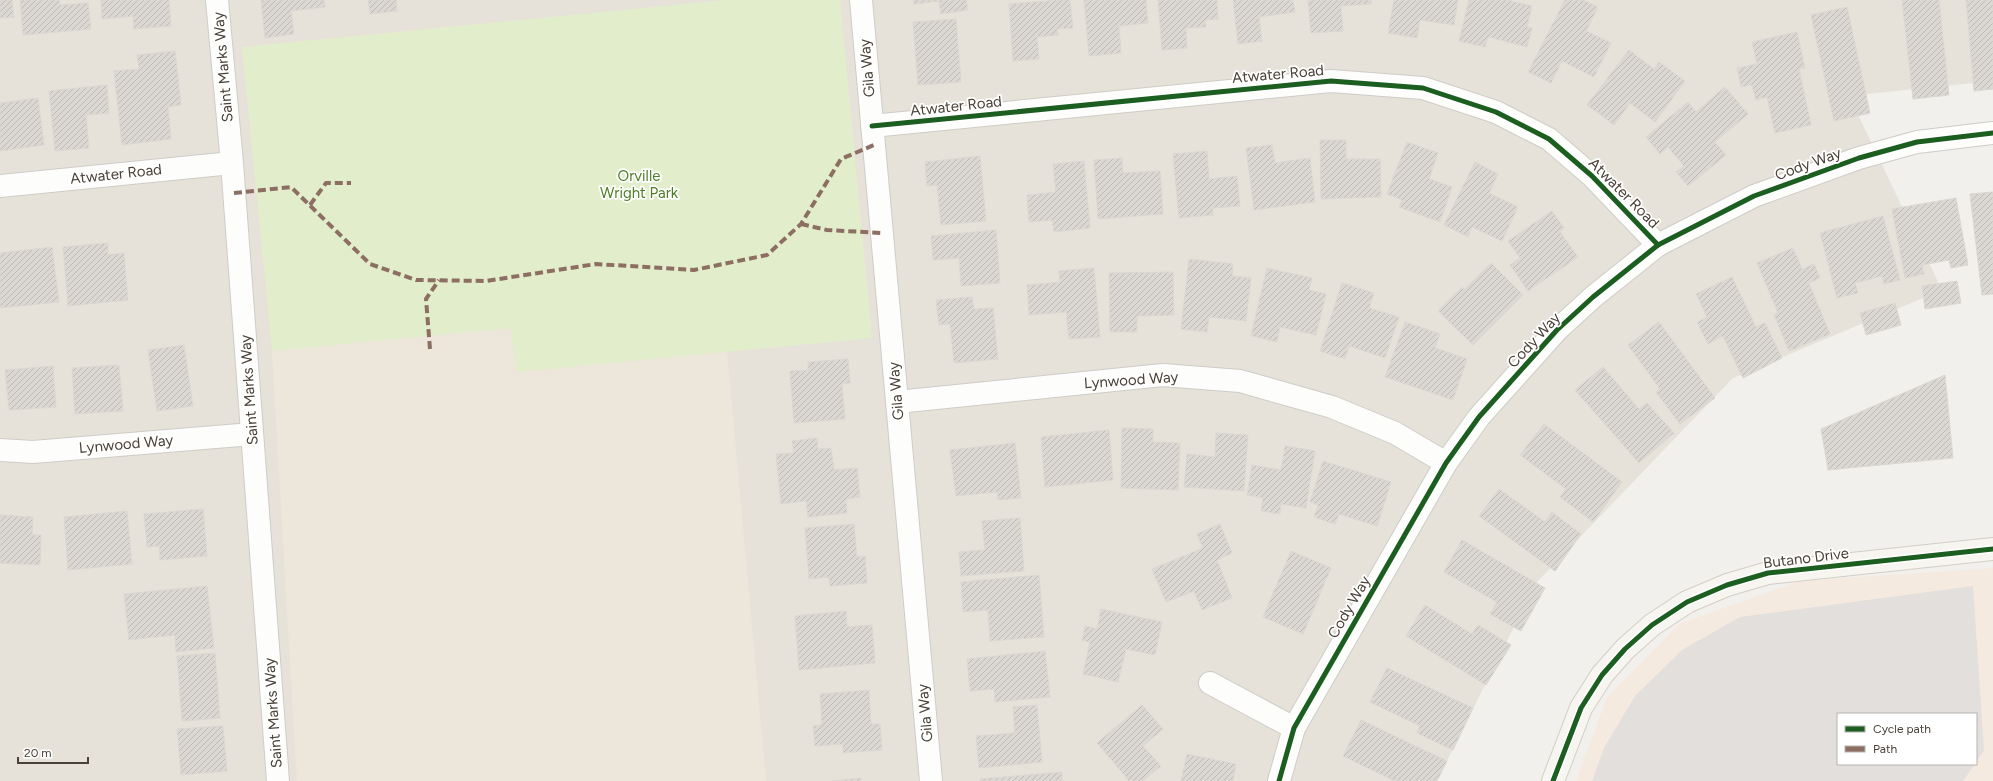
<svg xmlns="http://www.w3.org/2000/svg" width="1993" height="781" viewBox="0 0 1993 781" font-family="Figtree,sans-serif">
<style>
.residential{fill:#e7e2d9}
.commercial{fill:#f5eadf;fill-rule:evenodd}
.education{fill:#ede7db}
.park{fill:#e2edcb}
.parking{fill:#e2dfdc}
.building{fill:url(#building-hatch);stroke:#dbd7d2}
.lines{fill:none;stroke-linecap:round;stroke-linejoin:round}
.street-casing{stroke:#cfccc8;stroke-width:24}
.secondary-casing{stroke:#d3cec4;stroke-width:24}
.street{stroke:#fdfdfc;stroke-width:22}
.secondary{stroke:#f7f5f0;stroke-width:22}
.quiet{stroke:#8d6e63;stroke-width:4;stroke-dasharray:8 4;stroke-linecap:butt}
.cycleway-casing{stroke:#fff;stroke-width:8}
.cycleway{stroke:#1b5e20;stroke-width:5}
.labels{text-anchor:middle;stroke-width:3.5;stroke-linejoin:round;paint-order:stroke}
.street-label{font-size:15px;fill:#4a4137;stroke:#fff}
.park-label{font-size:15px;fill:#4e7f26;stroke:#fff}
</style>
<defs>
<pattern id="building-hatch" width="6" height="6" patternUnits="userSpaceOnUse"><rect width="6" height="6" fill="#dbd7d3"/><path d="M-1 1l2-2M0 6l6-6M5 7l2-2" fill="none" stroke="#bdbab6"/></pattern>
</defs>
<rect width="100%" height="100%" fill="#f2f0ec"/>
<!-- residential -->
<polygon class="residential" points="0,0 1993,0 1993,81 1849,96 1942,290 1733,378 1536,583 1437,781 0,781"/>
<!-- commercial -->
<path class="commercial" d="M1993,568V781H1576L1607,697L1679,624L1800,581ZM1838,714H1976V764H1838Z"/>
<!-- education -->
<polygon class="education" points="511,328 516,372 727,352 766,781 297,781 272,351"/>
<!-- park -->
<polygon class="park" points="726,0 840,0 872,338 516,372 511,328 272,351 242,47"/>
<!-- parking -->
<polygon class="parking" points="1973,586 1984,751 1976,762 1976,714 1838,714 1838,764 1975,764 1963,781 1592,781 1604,748 1635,696 1682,650 1740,617"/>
<!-- building -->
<g class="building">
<polygon points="0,0 12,0 14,17 0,18"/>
<polygon points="20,0 59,0 60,5 88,3 91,29 23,35"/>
<polygon points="101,0 169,0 171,26 134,29 133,16 102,19"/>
<polygon points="261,0 324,0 325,7 291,11 294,34 265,38"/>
<polygon points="368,0 396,0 397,11 370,14"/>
<polygon points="913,0 966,0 968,10 941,14 939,1 914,4"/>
<polygon points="1057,0 1070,0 1073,28 1057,29 1058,35 1037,37 1039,59 1013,61 1009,4"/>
<polygon points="1084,0 1146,0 1148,23 1119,26 1121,53 1089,56"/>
<polygon points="1158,0 1217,0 1218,19 1205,20 1206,27 1186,28 1187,48 1162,50"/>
<polygon points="1233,0 1293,0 1295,12 1259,17 1262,41 1238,44"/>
<polygon points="1308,0 1371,0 1371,4 1341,6 1343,31 1311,33"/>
<polygon points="1394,0 1458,0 1454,25 1420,20 1417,38 1388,33"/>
<polygon points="1469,0 1508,0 1532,6 1527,27 1532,28 1527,47 1488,37 1485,47 1459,41"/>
<polygon points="1565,0 1583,0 1598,7 1586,31 1611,43 1594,77 1562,61 1551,83 1528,72"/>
<polygon points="1902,0 1939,0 1949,95 1913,99"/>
<polygon points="1966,0 1993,0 1993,89 1974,91"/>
<polygon points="1847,7 1870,113 1834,121 1811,15"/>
<polygon points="956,19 961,82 918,85 913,22"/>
<polygon points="1797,32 1805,68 1799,69 1811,125 1775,133 1767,97 1756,100 1752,85 1741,87 1737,68 1757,64 1752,42"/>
<polygon points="1629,50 1654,69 1659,62 1685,81 1655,122 1630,103 1614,125 1587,105"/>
<polygon points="175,51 181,105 168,107 171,139 122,145 114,71 139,69 137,55"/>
<polygon points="107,85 109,113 86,115 89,148 55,151 49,91"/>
<polygon points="1725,87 1748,114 1715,142 1726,155 1688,186 1676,172 1684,166 1668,147 1660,154 1646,137 1688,102 1696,112"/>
<polygon points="38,98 44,145 0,151 0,103"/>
<polygon points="1320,140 1346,140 1346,159 1380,159 1381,197 1321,199"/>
<polygon points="1407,142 1438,153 1429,179 1452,187 1440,222 1399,207 1402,200 1387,194"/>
<polygon points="1272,145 1275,163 1310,158 1315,202 1254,210 1246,148"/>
<polygon points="1207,151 1209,179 1237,176 1240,206 1213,208 1213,215 1179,218 1173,154"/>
<polygon points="980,156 986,221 941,225 937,185 927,186 925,162"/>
<polygon points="1122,158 1123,173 1160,171 1163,214 1098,219 1094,160"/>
<polygon points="1084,161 1090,228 1054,232 1052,220 1029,222 1027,195 1056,192 1053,164"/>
<polygon points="1475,162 1498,174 1489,193 1518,207 1502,241 1472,227 1468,237 1444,225"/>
<polygon points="1993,192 1993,294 1982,295 1970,194"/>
<polygon points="1956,198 1968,265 1951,268 1949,260 1922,265 1924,274 1905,278 1892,209"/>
<polygon points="1552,211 1564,228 1560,232 1578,257 1528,291 1510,265 1520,258 1508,241"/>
<polygon points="1883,216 1900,280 1884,284 1882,276 1855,283 1858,293 1837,298 1820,233"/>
<polygon points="996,230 1000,283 961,286 959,258 933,260 931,236"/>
<polygon points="108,243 108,255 124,253 128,300 68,306 63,247"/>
<polygon points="52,247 59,302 0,308 0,253"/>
<polygon points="1793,248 1802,269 1814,264 1820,278 1809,283 1830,334 1789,351 1774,315 1778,313 1757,263"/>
<polygon points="1189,259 1233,264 1232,276 1251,278 1246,321 1209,317 1207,332 1181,329"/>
<polygon points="1491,263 1523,295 1473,345 1438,311 1462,287 1464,290"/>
<polygon points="1094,268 1100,337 1069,339 1066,312 1029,315 1027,285 1060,282 1059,271"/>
<polygon points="1267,268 1312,278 1309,290 1326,294 1316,335 1280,327 1277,342 1251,336"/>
<polygon points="1173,272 1174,315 1137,316 1137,332 1110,332 1109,273"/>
<polygon points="1732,277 1756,327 1765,323 1782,358 1743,378 1723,336 1708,344 1697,322 1707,317 1696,294"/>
<polygon points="1957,281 1961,303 1925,309 1922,286"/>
<polygon points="1342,283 1374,293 1369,308 1399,317 1385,358 1349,346 1345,359 1320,351"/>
<polygon points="972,297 974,309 993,308 998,359 954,363 950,324 939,325 936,300"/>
<polygon points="1895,303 1901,325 1866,335 1860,313"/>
<polygon points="1405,322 1440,334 1435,348 1467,359 1453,400 1385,377"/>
<polygon points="1659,322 1715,398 1680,424 1656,392 1660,389 1628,345"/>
<polygon points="184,345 193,406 157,411 148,350"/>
<polygon points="848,359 850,383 842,384 845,419 794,423 790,371 808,370 808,362"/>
<polygon points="119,365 123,411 75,414 72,368"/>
<polygon points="53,366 56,407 9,410 5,370"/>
<polygon points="1603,367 1639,409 1647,403 1674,433 1639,463 1575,390"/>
<polygon points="1945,375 1953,458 1828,470 1821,429"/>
<polygon points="1544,424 1622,482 1593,522 1560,497 1566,489 1520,455"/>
<polygon points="1122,428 1153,429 1153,442 1180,443 1178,490 1121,488"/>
<polygon points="1109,430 1113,480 1045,487 1041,437"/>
<polygon points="1216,433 1248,435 1244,491 1184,487 1187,454 1215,457"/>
<polygon points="817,438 818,449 831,448 834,470 857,468 860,497 846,499 847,513 808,517 806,501 781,504 776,454 794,453 792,441"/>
<polygon points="1015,443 1021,498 998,500 997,492 956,496 950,450"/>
<polygon points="1285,446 1315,451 1306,508 1281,504 1280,514 1261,511 1263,498 1247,495 1252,465 1281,470"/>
<polygon points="1323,461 1391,482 1377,526 1339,514 1335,524 1314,517 1318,505 1310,502"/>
<polygon points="1499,489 1545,522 1552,512 1581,534 1555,571 1479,516"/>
<polygon points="203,509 207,556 160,560 159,546 147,547 144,514"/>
<polygon points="127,511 132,564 68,570 64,517"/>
<polygon points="0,515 33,517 32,535 41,535 40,565 0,563"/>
<polygon points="1020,518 1024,571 961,576 959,552 985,550 982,521"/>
<polygon points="854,524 857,557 865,556 867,583 830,586 829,577 809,579 805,528"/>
<polygon points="1220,524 1232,553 1217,560 1232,598 1202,610 1194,591 1166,602 1152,569 1203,548 1197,534"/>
<polygon points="1462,540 1545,588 1521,631 1490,614 1497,602 1444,572"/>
<polygon points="1291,551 1331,568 1303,634 1263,617"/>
<polygon points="1039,575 1044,637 990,641 988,610 963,612 961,582"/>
<polygon points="207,586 214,648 176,652 175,635 129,640 124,594"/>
<polygon points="1425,605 1472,634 1478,625 1511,645 1486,685 1406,636"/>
<polygon points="1101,609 1162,622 1155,655 1126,649 1118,682 1083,674 1090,642 1082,640 1085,626 1097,629"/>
<polygon points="846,611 847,627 872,625 875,663 799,670 795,616"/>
<polygon points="1045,651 1050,697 995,702 994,689 970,691 967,659"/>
<polygon points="215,653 220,718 182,721 177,656"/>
<polygon points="1387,668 1473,708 1453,750 1417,733 1420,726 1370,702"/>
<polygon points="869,690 871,724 880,724 882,750 843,753 843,744 815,746 813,726 822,725 820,694"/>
<polygon points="1037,705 1042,762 979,768 976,736 1015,733 1013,707"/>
<polygon points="1142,705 1163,729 1143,746 1161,766 1143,781 1129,781 1097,743"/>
<polygon points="1361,720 1447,761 1437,781 1395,781 1343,756"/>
<polygon points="223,726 227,771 181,775 177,729"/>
<polygon points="1187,754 1236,764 1233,781 1181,781"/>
<polygon points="1062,772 1062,781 980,781 980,779"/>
<polygon points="861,778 861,781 832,781"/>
</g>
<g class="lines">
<!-- street casing -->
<g class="street-casing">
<g id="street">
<polyline points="217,0 232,163 278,781"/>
<polyline points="861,0 931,781"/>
<polyline points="872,126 1331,81 1423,88 1496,112 1549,139 1592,176 1658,245"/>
<polyline points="0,186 232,163"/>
<polyline points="897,402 1163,375 1240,381 1332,407 1395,433 1446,463"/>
<polyline points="0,450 33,452 252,434"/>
<polyline points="1210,683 1294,728"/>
<polyline points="1279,781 1294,728 1446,463 1479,417 1557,330 1593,297 1658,245 1754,196 1859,158 1917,142 1993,133"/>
</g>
</g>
<!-- secondary casing -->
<g class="secondary-casing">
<polyline id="secondary" points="1553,781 1581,708 1602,675 1625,649 1652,625 1687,602 1727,585 1768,573 1993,549"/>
</g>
<!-- street -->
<use href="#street" class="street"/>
<!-- secondary -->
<use href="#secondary" class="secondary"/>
<!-- quiet -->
<g class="quiet">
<polyline points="234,193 291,187 370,264 416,280 486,281 596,264 694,270 767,255 801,224 841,159 874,145"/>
<polyline points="310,205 326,183 351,183"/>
<polyline points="801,224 827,230 882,233"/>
<polyline points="430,349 426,299 439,280"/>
</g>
<!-- cycleway casing -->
<g class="cycleway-casing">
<g id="cycleway">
<polyline points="872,126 1331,81 1423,88 1496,112 1549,139 1592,176 1658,245"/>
<polyline points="1279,781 1294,728 1446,463 1479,417 1557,330 1593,297 1658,245 1754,196 1859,158 1917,142 1993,133"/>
<polyline points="1553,781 1581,708 1602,675 1625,649 1652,625 1687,602 1727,585 1768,573 1993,549"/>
</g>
</g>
<!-- cycleway -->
<use href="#cycleway" class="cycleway"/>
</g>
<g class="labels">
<!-- street labels -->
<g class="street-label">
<text transform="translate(223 67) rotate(-95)" y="5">Saint Marks Way</text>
<text transform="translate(867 68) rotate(-95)" y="5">Gila Way</text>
<text transform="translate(1278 74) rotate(-5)" y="5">Atwater Road</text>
<text transform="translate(956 106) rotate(-6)" y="5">Atwater Road</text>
<text transform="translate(1808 164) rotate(-20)" y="5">Cody Way</text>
<text transform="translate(116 174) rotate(-6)" y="5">Atwater Road</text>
<text transform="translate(1624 193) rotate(45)" y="5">Atwater Road</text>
<text transform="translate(1534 340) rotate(-47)" y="5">Cody Way</text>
<text transform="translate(1131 380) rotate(-4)" y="5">Lynwood Way</text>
<text transform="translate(249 390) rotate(-94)" y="5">Saint Marks Way</text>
<text transform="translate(896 391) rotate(-95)" y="5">Gila Way</text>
<text transform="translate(126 444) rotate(-5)" y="5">Lynwood Way</text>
<text transform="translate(1806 558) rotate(-7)" y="5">Butano Drive</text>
<text transform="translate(1349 607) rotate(-60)" y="5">Cody Way</text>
<text transform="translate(273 713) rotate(-94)" y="5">Saint Marks Way</text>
<text transform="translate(925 713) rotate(-95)" y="5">Gila Way</text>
</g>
<!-- park labels -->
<g class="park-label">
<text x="639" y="181">Orville<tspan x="639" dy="17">Wright Park</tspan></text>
</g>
</g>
<!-- legend -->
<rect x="1837" y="713" width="140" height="52" fill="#ffffff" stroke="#b7b3af"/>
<rect x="1845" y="726" width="20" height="6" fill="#1b5e20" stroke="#b7b3af"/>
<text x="1873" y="733" font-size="12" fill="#4a4137">Cycle path</text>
<rect x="1845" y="746" width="20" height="6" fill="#8d6e63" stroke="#b7b3af"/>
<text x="1873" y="753" font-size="12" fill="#4a4137">Path</text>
<!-- scale -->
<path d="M18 757v6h70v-6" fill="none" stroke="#4a4137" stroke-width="2"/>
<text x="24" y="757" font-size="12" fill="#4a4137" stroke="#ffffff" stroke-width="3" paint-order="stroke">20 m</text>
</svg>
